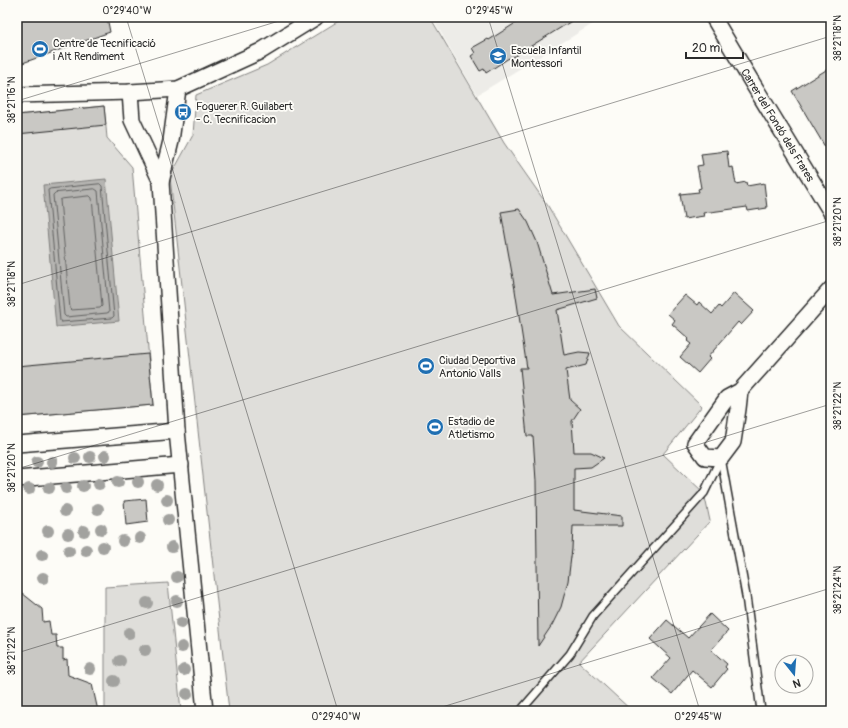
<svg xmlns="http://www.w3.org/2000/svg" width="848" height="728" viewBox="0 0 848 728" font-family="Pangolin,sans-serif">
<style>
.built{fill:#edece8}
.green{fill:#dfdeda;stroke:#858482}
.water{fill:#b5b4b1;stroke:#7e7d7b}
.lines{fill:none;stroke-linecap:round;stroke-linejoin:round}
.shore{stroke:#626261;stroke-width:1}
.building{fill:#c9c8c4;stroke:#2b2b2b}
.service-casing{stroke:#2b2b2b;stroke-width:10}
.minor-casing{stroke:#2b2b2b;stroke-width:18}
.service{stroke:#fdfcf7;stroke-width:7}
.minor{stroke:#fdfcf7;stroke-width:15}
.tree{fill:#a2a29f}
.ticks{fill:none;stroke:#2b2b2b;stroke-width:1;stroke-opacity:0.45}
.labels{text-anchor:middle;stroke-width:3.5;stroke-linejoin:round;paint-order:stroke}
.poi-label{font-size:11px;fill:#2b2b2b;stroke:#fdfcf7;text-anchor:start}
.street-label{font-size:11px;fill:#2b2b2b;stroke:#fdfcf7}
.neatline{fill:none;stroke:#2b2b2b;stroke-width:1.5}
.ticks-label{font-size:10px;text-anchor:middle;fill:#2b2b2b}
</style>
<rect width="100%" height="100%" fill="#fdfcf7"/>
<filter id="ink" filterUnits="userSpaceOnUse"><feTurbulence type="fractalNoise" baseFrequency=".025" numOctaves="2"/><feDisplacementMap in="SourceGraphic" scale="8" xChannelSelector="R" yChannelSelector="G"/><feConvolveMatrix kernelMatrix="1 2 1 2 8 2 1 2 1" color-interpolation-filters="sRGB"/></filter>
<g filter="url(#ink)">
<!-- built -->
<polygon class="built" points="432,17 604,17 477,95"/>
<!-- green -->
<g class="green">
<polygon points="345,17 430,17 504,143 548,206 619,326 702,406 663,454 704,493 710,521 579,662 632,711 229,711 170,177 193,135 196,95 267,65"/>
<polygon points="104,106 107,138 132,167 153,405 17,417 17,115"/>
<polygon points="168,583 181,711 105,711 105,587"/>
</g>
<!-- water -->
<polygon class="water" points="106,179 119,321 56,327 43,185"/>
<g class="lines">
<!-- shore -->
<g class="shore">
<polygon points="100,184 102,186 114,316 112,318 61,322 60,321 48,190 50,189"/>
<polygon points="95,189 98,191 109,312 107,313 66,317 64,315 53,195 55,193"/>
<polygon points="90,196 92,198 102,306 100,308 71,310 70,309 60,200 62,199"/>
</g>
</g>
<!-- building -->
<g class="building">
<polygon points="17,17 107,17 110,32 17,65"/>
<polygon points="525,17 578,17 510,59 509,58 486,73 484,69 480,71 471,56 475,53 472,48 488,39 489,40"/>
<polygon points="831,67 831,157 792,91"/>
<polygon points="104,106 106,125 17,134 17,115"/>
<polygon points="727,151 729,168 733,167 736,184 746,182 747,186 764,183 767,208 748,211 747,207 703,213 704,216 684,219 680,194 699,192 698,189 701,188 697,166 703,165 701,154"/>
<polygon points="519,209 528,222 537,242 553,295 595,289 597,298 557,310 564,355 579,352 590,353 586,365 566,370 570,400 580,409 572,421 574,452 591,452 604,458 591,467 574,468 574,510 622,516 622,526 573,526 572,549 568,581 561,607 552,625 538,646 536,481 533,436 527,436 520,368 527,368 515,290 501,212"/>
<polygon points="734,293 754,311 741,325 738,322 708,357 710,359 698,373 680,357 691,344 687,341 689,339 672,324 675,320 668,314 685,295 697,305 699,302 712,314 719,306 721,308"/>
<polygon points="148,354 153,405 17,417 17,366"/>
<polygon points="146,499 148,522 126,525 124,501"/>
<polygon points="17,589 42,609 43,622 49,621 51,635 56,635 57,648 63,648 63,660 67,659 68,675 92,684 98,711 17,711"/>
<polygon points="710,614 728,631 711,650 727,664 725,667 727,669 712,687 692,670 672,694 653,678 671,658 650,639 667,620 688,638"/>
</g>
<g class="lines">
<!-- service casing -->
<g class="service-casing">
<g id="service">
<polyline points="721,458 746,596 761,711"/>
<polyline points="522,711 523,708 570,654 593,616 704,493 721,458"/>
</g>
</g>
<!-- minor casing -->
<g class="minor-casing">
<g id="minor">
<path id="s1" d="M713,17L750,79L831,212"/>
<polyline points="178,89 171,141 161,182 177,431 205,711"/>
<polyline points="130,92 132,120 161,182"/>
<polyline points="17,95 130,92 178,89 261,51 316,17"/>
<polyline points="740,391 738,409 733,442 721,458 705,457 695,443 727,398 740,391 831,289"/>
<polyline points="17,444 177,431"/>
<polyline points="17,479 181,465"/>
</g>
</g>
<!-- service -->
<use href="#service" class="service"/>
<!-- minor -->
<use href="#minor" class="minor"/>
</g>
<!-- trees -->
<g class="tree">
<circle cx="105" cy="456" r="6"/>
<circle cx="90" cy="457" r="6"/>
<circle cx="75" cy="458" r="6"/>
<circle cx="37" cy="462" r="6"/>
<circle cx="52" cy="462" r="6"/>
<circle cx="118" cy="482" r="6"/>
<circle cx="138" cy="482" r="6"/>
<circle cx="99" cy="484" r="6"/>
<circle cx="157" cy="485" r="6"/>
<circle cx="83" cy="486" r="6"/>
<circle cx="49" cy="488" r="6"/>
<circle cx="66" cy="488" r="6"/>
<circle cx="29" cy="489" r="6"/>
<circle cx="167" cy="500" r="6"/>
<circle cx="98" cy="509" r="6"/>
<circle cx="65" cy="511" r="6"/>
<circle cx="168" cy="520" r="6"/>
<circle cx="101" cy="529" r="6"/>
<circle cx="48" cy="531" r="6"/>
<circle cx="84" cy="531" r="6"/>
<circle cx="68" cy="534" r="6"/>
<circle cx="140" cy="538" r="6"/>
<circle cx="123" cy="541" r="6"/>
<circle cx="103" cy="547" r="6"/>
<circle cx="172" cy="547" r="6"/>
<circle cx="86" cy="550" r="6"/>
<circle cx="69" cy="551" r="6"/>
<circle cx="42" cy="555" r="6"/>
<circle cx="177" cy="577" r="6"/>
<circle cx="43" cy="578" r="6"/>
<circle cx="177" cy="601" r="6"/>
<circle cx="147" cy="603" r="6"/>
<circle cx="181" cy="623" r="6"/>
<circle cx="129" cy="633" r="6"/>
<circle cx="182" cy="647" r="6"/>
<circle cx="145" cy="650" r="6"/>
<circle cx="120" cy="661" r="6"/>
<circle cx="90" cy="669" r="6"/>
<circle cx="184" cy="670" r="6"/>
<circle cx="114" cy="681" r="6"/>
<circle cx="187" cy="694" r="6"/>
</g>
</g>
<!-- ticks -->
<path class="ticks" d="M126,17L338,711M488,17L700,711M17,101L292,17M17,285L831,36M17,469L831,220M17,653L831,404M429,711L831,588"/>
<!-- icons -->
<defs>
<g id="stadium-disc" transform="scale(0.9)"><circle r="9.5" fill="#1f6fb2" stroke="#fdfcf7"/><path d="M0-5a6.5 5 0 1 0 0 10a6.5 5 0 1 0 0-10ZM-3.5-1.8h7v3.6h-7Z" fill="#fff"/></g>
<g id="school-disc" transform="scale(0.9)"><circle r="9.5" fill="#1f6fb2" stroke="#fdfcf7"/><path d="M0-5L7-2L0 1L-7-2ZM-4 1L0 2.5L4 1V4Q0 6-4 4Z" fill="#fff"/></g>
<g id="bus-disc" transform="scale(0.9)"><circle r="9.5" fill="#1f6fb2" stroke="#fdfcf7"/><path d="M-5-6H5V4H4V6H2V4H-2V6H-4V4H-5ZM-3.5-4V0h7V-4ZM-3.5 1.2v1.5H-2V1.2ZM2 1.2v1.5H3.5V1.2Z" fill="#fff"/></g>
</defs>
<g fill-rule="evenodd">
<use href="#stadium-disc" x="40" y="49"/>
<use href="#school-disc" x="498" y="56"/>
<use href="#bus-disc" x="183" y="112"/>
<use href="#stadium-disc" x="426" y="366"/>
<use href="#stadium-disc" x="435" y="427"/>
</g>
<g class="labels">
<!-- poi labels -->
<g class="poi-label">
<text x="53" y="47">Centre de Tecnificació<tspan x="53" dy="13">i Alt Rendiment</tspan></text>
<text x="511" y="54">Escuela Infantil<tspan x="511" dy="13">Montessori</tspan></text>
<text x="196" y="110">Foguerer R. Guilabert<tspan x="196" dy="13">- C. Tecnificacion</tspan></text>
<text x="439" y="364">Ciudad Deportiva<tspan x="439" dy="13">Antonio Valls</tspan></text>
<text x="448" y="425">Estadio de<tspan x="448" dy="13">Atletismo</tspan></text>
</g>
<!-- street labels -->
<g class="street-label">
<text dy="4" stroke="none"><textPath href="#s1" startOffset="126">Carrer del Fondó dels Frares</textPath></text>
</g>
</g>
<!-- margin -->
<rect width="848" height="728" fill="none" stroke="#fdfcf7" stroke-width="44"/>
<!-- north arrow -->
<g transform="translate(794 674) rotate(163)"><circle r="19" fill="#fdfcf7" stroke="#a9a8a5"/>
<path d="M0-3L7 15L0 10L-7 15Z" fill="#1f6fb2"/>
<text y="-6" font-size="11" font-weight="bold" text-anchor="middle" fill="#2b2b2b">N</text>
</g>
<!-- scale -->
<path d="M686 52v6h57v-6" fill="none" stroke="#2b2b2b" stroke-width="2"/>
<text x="692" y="52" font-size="12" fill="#2b2b2b" stroke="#fdfcf7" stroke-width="3" paint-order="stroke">20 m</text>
<rect x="22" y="22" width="804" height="684" class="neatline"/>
<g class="ticks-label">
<text x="127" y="14">0°29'40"W</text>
<text x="489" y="14">0°29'45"W</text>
<text transform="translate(837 38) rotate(-90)" y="4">38°21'18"N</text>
<text transform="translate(11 100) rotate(-90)" y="4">38°21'16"N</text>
<text transform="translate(837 222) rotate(-90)" y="4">38°21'20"N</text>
<text transform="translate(11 284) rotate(-90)" y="4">38°21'18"N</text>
<text transform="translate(837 406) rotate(-90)" y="4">38°21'22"N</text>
<text transform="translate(11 468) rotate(-90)" y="4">38°21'20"N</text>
<text transform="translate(837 590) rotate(-90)" y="4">38°21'24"N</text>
<text transform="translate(11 651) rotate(-90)" y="4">38°21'22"N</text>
<text x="336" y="720">0°29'40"W</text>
<text x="698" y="720">0°29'45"W</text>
</g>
</svg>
